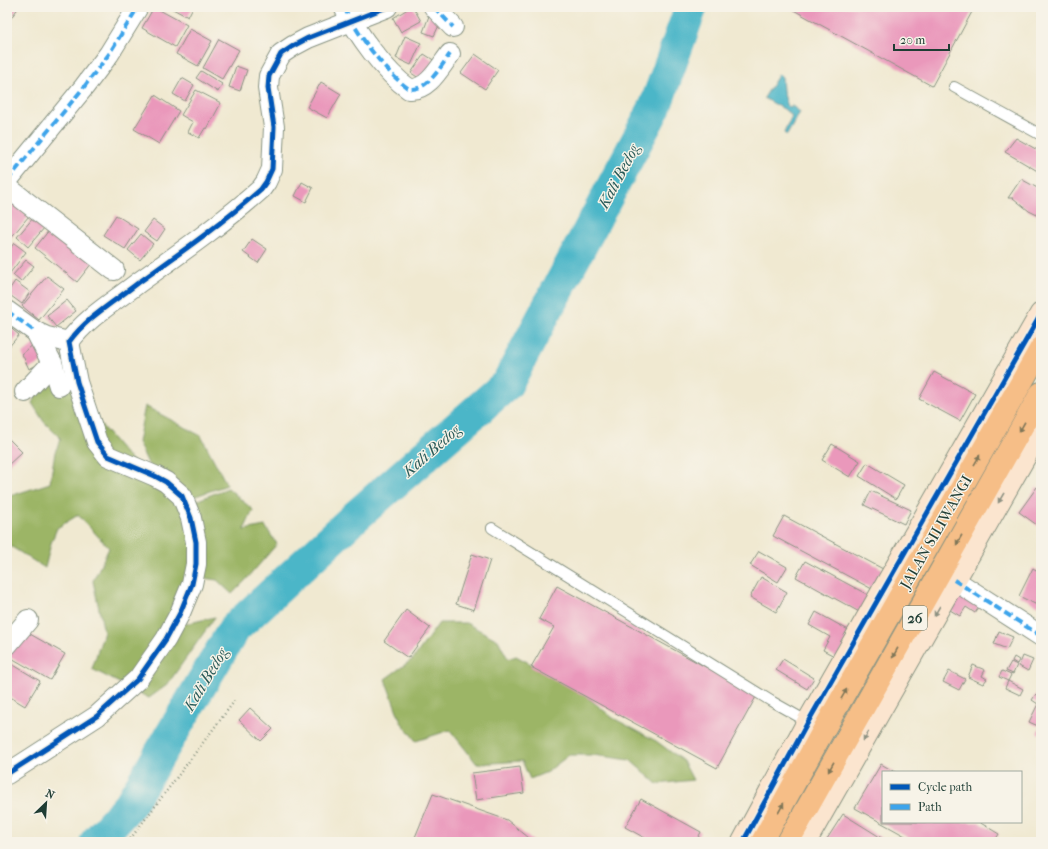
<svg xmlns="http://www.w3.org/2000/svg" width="1048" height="849" viewBox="0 0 1048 849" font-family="'IM FELL French Canon',serif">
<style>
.forest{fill:#9cb566;stroke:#5e794d}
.water{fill:#4bb6c8;stroke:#357a7e}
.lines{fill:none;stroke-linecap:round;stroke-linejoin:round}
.river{stroke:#4bb6c8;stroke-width:33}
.building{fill:#ea98bb}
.lane-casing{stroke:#889382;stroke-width:12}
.street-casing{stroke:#889382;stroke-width:22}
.secondary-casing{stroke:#889382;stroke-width:24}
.highway-casing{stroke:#889382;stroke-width:24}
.path{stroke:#889382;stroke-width:2.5;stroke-dasharray:1 3;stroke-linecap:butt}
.lane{stroke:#fff;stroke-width:10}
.street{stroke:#fff;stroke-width:20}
.secondary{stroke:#fbe5cf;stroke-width:22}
.highway{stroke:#f6be87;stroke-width:22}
.quiet{stroke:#3da4eb;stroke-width:4;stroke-dasharray:8 4;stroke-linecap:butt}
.cycleway-casing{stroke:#f7f3e8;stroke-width:8}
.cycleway{stroke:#0057b8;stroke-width:5}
.oneway{fill:#807759}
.oneway2{fill:#8d9182}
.labels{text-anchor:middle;stroke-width:3;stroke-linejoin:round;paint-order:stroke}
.shield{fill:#f7f3e8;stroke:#60746a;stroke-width:1}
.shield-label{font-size:14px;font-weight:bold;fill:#1f3d34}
.street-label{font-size:15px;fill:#1f3d34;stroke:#f7f3e8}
.water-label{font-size:16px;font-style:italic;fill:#2a5b59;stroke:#f7f3e8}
</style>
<rect width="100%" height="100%" fill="#f7f3e8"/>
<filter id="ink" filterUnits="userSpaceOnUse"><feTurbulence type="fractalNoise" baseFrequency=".025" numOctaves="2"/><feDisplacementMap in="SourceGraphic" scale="8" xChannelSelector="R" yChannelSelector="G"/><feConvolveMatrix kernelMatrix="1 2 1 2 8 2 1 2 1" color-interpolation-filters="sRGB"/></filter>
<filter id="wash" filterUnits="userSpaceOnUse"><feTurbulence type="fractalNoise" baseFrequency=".012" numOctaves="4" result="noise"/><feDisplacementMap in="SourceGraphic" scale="16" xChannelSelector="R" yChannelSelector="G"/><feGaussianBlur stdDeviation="0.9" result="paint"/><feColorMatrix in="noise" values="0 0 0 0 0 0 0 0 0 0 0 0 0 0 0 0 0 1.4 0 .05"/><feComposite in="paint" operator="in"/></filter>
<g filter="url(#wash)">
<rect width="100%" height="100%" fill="#f0e9d1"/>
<!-- forest -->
<g class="forest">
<polygon points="65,366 95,418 128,457 188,504 228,488 253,510 244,530 265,526 277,544 245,581 232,594 217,580 196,577 177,626 215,617 167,685 149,698 92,669 104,632 93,581 109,548 78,515 57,528 51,543 45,568 7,544 7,495 13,495 50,483 55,452 61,439 44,422 32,403 51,370"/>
<polygon points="145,406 201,436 227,485 190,498 152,472 138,442"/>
<polygon points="439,623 466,623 498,640 508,659 516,656 576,688 613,718 656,741 683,761 693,780 657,784 630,760 593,755 569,755 547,772 530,779 522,761 477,764 450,730 416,741 401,722 385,679 413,659"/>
</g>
<!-- water -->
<polygon class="water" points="779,74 782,77 783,91 788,107 792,106 800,112 787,135 784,133 792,116 784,109 764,98"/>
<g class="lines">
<!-- river -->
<polyline class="river" points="96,842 130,804 234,629 354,518 507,384 655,107 691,7"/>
</g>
<g id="blocks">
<!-- building -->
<g class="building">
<polygon points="7,7 19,7 8,22 7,22"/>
<polygon points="154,7 187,25 175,47 142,28"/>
<polygon points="169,7 193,7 188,17"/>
<polygon points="411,7 413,7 421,21 401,32 393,18"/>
<polygon points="788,7 969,7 973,10 932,86"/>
<polygon points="429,16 441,21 434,36 423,32"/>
<polygon points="190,29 212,41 198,66 176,54"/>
<polygon points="405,36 421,43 411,65 396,58"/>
<polygon points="219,39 239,50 222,79 203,68"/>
<polygon points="424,54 435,61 422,80 411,73"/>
<polygon points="475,54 498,70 485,89 461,73"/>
<polygon points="236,66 247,70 240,91 229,87"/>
<polygon points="201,71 222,84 218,92 196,78"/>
<polygon points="182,78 194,85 185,101 173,94"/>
<polygon points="321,82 341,94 327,118 307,107"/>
<polygon points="196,90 221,103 207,129 205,128 199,138 188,132 193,122 181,115"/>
<polygon points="155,95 179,111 159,144 134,129"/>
<polygon points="1016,138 1041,152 1041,173 1005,152"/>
<polygon points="1021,179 1041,190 1041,217 1029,211 1013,198 1008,198"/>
<polygon points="302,182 313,188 306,202 295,196"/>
<polygon points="9,200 29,216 9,240 7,238 7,203"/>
<polygon points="116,215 138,229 125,249 103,235"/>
<polygon points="34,217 45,227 28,247 17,237"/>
<polygon points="153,220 165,229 157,241 144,232"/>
<polygon points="53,225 96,258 77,282 35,248"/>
<polygon points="141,234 153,244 140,260 128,250"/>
<polygon points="252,239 267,249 258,263 243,252"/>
<polygon points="14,243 26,252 7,277 7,253"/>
<polygon points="26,260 34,266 21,282 13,275"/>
<polygon points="47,276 64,289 39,320 22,306"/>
<polygon points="15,281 30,292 22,304 7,293"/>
<polygon points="67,300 76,311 56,327 47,316"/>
<polygon points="7,325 19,335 7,349"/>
<polygon points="34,344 47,360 29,369 22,354"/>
<polygon points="934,372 975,394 960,421 919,399"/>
<polygon points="7,437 22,452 7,466"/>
<polygon points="832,444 860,461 850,477 822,460"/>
<polygon points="867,463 904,485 896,499 859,476"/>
<polygon points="1037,487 1041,489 1041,528 1019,512"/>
<polygon points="871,491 911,510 904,524 864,505"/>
<polygon points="784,516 883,569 872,589 773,536"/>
<polygon points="759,551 787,567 778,582 750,565"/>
<polygon points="472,554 490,560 474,610 456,604"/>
<polygon points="805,561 872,597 863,614 796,577"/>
<polygon points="1033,568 1041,573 1041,607 1019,596"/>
<polygon points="761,577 787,592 776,612 750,597"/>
<polygon points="557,586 757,695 717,768 531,667 554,627 539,619"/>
<polygon points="960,592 981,604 975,613 966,607 960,616 950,610"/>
<polygon points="406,610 430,628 408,658 384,641"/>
<polygon points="816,612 852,632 838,658 823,650 830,637 809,625"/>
<polygon points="23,630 65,654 50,680 8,656"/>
<polygon points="999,631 1013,637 1007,649 994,644"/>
<polygon points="1023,656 1033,660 1028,671 1019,666"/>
<polygon points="1014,657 1019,660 1017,664 1012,661"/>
<polygon points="783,659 814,678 807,689 776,670"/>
<polygon points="7,661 40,681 25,706 7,695"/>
<polygon points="1011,662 1017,665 1013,674 1006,671"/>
<polygon points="973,665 985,670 982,676 987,679 983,684 968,677"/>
<polygon points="949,671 965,679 959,690 943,682"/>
<polygon points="1002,671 1011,675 1008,681 999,677"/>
<polygon points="1008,681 1023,689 1020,695 1005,688"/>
<polygon points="1036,694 1041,698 1041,721 1038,726 1029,722 1038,704 1032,700"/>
<polygon points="250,708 273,729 261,741 239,720"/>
<polygon points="1041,725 1041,734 1037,733"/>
<polygon points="881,764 895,772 883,772 883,822 979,822 999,834 994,842 916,842 855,808"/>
<polygon points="520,767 524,793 476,800 472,773"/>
<polygon points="433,794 507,820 534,842 413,842"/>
<polygon points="641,799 701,832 696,842 652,842 625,827"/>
<polygon points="843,814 888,842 825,842"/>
</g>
</g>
</g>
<g filter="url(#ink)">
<use href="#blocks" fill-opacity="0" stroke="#889382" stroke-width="1"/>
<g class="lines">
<!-- lane casing -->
<g class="lane-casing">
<g id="lane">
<polyline points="954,87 1041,135"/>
<polyline points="492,528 771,701 810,723"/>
</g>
</g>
<!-- street casing -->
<g class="street-casing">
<g id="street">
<path d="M344,7C357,34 385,72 409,89C428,91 440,67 450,54"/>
<polyline points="434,7 453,27"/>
<polyline points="7,181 84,87 109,54 138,7"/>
<polyline points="7,187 114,270"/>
<polyline points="7,311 36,332 47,337 69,342"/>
<polyline points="36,332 52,363 59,386"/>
<polyline points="25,392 52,363"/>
<polyline points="954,580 1041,636"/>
<polyline points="7,645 28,620"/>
<path d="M7,774L97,716L138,679L166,639L180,613L192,584L196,564V542L191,518L182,496L166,482L155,476L108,456L97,442L77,382L69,342C86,318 115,301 138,283C180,253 223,223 261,189L266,182L272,169L274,127L268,88L269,76L281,54L293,46L308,38L387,7"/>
</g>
</g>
<!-- secondary casing -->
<g class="secondary-casing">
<g id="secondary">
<polyline points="743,842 808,722 1041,314"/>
<polyline points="805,842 1041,428"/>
</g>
</g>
<!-- highway casing -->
<g class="highway-casing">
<g id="highway">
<polyline points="762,842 823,731 1041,348"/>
<polyline points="788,842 1041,393"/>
</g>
</g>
<!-- path -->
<polyline class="path" points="128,842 236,699"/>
<!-- lane -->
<use href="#lane" class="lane"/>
<!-- street -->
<use href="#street" class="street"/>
<!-- secondary -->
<use href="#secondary" class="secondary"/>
<!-- highway -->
<use href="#highway" class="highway"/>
<!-- quiet -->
<g class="quiet">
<path d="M344,7C357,34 385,72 409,89C428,91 440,67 450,54"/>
<polyline points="434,7 453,27"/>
<polyline points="7,181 84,87 109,54 138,7"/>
<polyline points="7,311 36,332"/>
<polyline points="954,580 1041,636"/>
</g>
<!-- cycleway casing -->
<g class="cycleway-casing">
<g id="cycleway">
<path d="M7,774L97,716L138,679L166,639L180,613L192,584L196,564V542L191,518L182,496L166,482L155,476L108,456L97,442L77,382L69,342C86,318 115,301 138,283C180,253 223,223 261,189L266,182L272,169L274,127L268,88L269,76L281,54L293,46L308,38L387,7"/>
<polyline points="743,842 808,722 1041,314"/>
</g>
</g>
<!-- cycleway -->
<use href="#cycleway" class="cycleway"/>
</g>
<!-- one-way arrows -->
<defs><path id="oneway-solid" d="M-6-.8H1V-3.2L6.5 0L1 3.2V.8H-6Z"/></defs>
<g class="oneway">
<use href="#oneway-solid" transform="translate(1022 427) rotate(119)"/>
<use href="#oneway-solid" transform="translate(977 460) rotate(-60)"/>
<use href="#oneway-solid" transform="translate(959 540) rotate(119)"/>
<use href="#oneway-solid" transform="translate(895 653) rotate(119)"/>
<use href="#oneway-solid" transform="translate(844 694) rotate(-60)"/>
<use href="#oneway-solid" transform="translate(831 767) rotate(119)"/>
<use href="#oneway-solid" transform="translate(781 808) rotate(-61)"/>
</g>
<g class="oneway2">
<use href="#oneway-solid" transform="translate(1001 498) rotate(120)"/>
<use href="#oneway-solid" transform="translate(937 611) rotate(120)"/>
<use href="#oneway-solid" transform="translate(866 736) rotate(120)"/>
</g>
</g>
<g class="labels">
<!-- shield labels -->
<rect class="shield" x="903" y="606" width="24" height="24" rx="3"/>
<g class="shield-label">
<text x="915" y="623">26</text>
</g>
<!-- street labels -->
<g class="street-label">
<text transform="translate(936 532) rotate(-60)" y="5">JALAN SILIWANGI</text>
</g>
<!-- water labels -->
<g class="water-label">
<text transform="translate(618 176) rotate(-62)" y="6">Kali Bedog</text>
<text transform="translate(431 450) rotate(-41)" y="6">Kali Bedog</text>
<text transform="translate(205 679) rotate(-59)" y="6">Kali Bedog</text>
</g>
</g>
<!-- margin -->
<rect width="1048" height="849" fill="none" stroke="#f7f3e8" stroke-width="24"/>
<!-- legend -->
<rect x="882" y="771" width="140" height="52" fill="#f7f3e8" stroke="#a1aaa0"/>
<rect x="890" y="784" width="20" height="6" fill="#0057b8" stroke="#a1aaa0"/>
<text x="918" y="791" font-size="12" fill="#1f3d34">Cycle path</text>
<rect x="890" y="804" width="20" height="6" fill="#3da4eb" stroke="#a1aaa0"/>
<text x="918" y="811" font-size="12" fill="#1f3d34">Path</text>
<!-- north arrow -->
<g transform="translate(46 803) rotate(25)" stroke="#f7f3e8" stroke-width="3" paint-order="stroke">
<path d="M0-3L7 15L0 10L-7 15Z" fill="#1f3d34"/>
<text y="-6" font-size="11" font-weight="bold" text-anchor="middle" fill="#1f3d34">N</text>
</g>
<!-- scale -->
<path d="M894 44v6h55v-6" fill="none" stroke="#1f3d34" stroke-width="2"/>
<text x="900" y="44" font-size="12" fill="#1f3d34" stroke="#f7f3e8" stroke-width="3" paint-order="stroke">20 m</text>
</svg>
